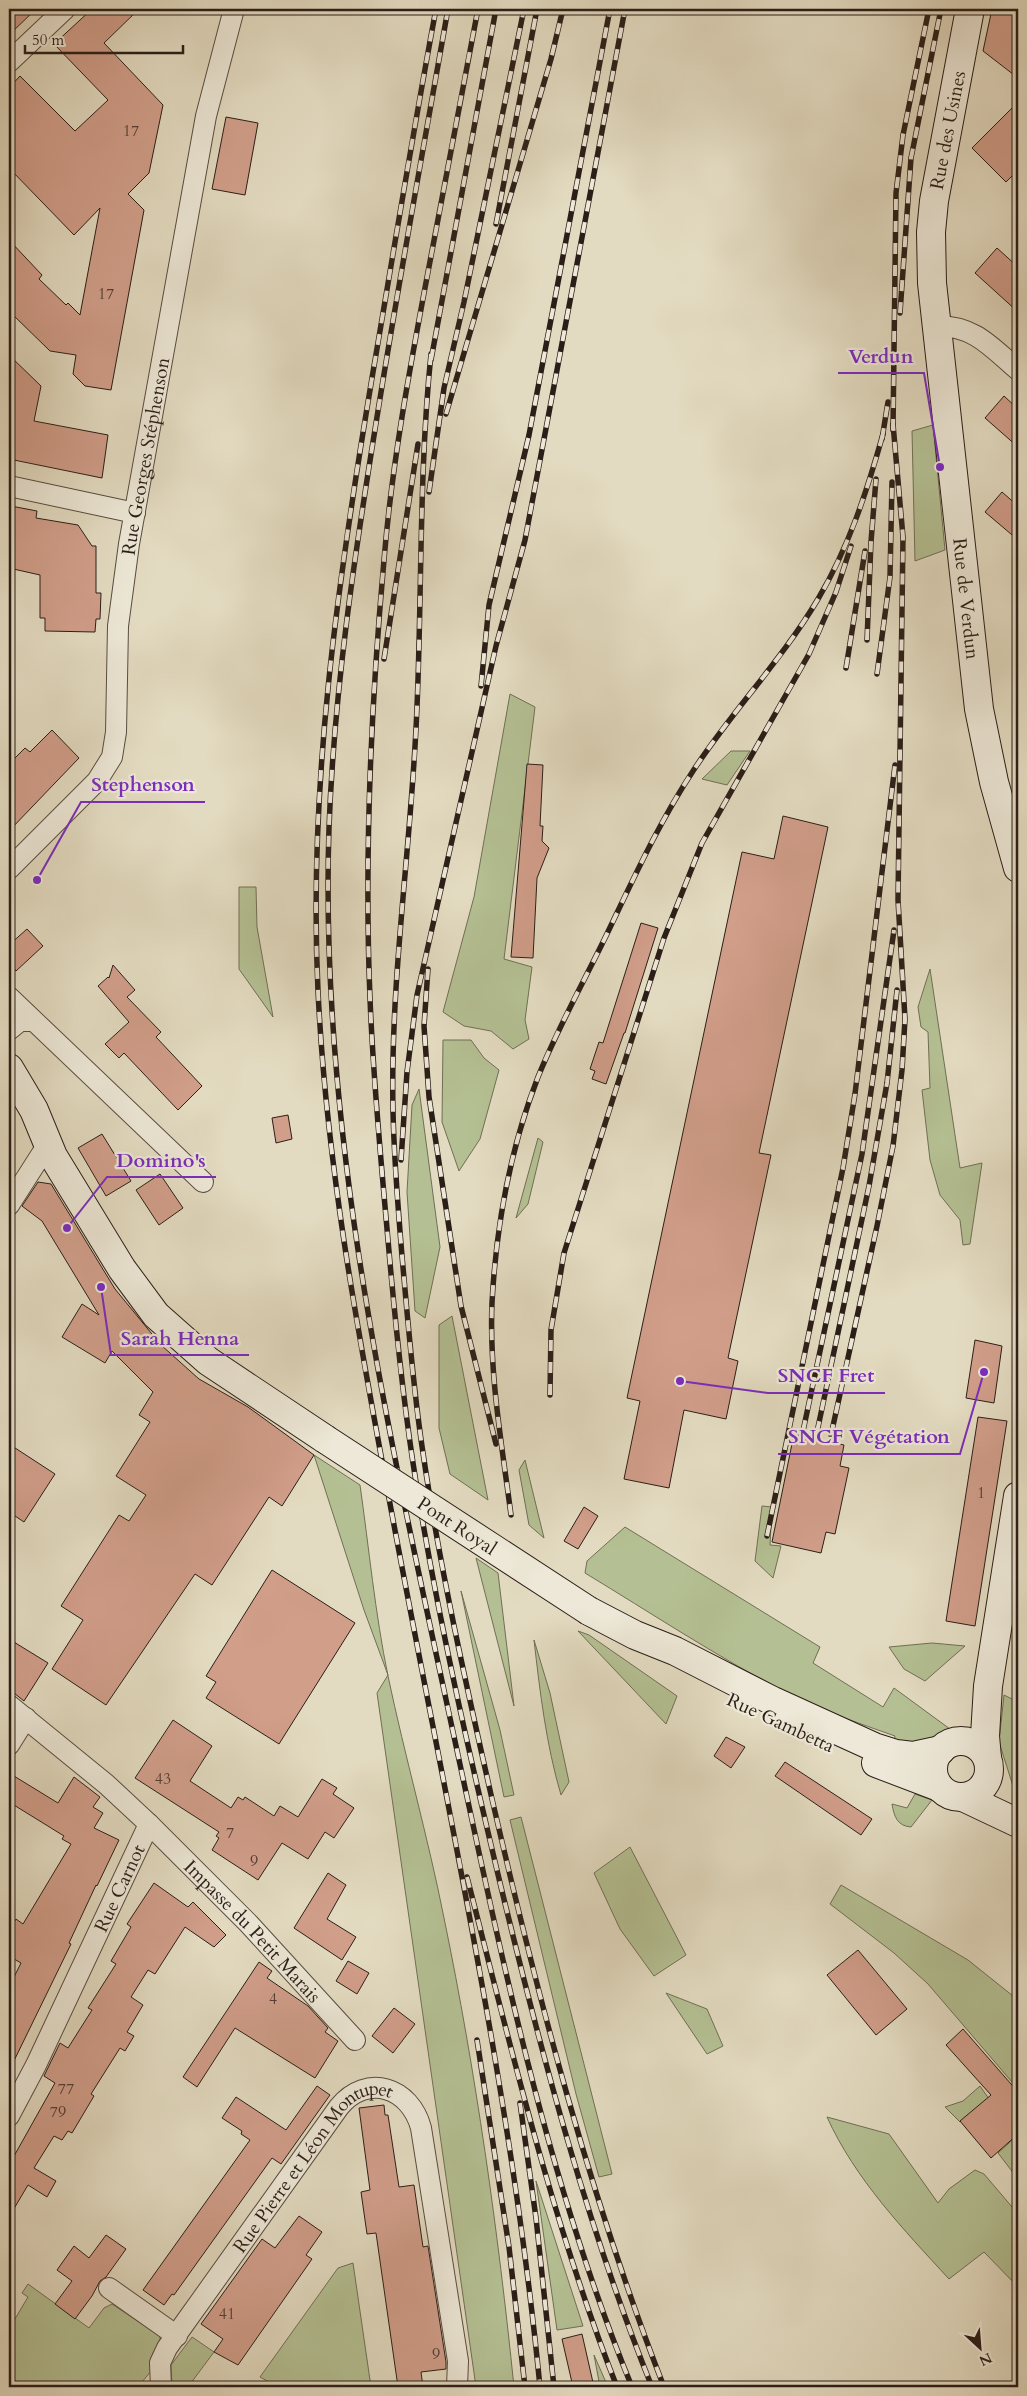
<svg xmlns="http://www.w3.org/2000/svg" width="1027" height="2396" viewBox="0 0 1027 2396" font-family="Cardo,serif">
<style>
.green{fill:#b4c093;stroke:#706f56}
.building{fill:#d19e8a;stroke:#2b1e18}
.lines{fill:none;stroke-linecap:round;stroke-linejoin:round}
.street-casing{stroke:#594d42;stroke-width:22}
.secondary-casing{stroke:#2b1e18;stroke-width:30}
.street{stroke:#ede8d7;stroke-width:20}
.secondary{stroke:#ede8d7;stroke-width:28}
.rail-casing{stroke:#2b1e18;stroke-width:5.5}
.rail{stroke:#ede8d7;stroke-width:4;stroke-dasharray:11;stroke-linecap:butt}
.secondary-bridge-casing{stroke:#2b1e18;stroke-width:30;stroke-linecap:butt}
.secondary-bridge{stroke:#ede8d7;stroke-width:28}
.labels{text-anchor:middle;stroke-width:4.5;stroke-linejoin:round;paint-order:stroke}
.number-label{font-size:16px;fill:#543e34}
.street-label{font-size:19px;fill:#2b1e18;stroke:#ede8d7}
.leader{fill:none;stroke:#7b2cbf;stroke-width:2}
.callout-dot{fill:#7b2cbf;stroke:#ede8d7;stroke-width:2}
.callout-label{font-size:20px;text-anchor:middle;font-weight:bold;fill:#7b2cbf;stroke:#ede8d7;stroke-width:4.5;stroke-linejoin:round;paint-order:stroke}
</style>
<rect width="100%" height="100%" fill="#e3dbc1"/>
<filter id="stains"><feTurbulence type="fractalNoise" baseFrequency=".004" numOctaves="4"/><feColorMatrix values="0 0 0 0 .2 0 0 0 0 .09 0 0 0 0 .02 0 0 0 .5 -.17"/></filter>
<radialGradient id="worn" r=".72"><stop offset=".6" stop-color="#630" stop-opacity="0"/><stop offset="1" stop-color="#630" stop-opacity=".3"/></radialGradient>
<!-- green -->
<g class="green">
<polygon points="933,425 945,550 915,561 912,431"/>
<polygon points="510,694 535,707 504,959 532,967 525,1020 529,1039 513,1049 491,1031 464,1026 443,1012 474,897"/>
<polygon points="731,751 750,751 727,785 702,779"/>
<polygon points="239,887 256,887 257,927 273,1017 239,969"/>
<polygon points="930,969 960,1168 982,1163 970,1244 963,1245 960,1220 940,1195 930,1160 922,1090 930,1088 928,1032 921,1027 918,1007"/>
<polygon points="443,1040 471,1040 484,1058 499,1070 480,1139 459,1171 442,1122"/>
<polygon points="419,1089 440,1247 425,1318 415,1311 407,1192 412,1105"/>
<polygon points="538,1138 543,1142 528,1204 516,1218"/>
<polygon points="452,1316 488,1500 450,1474 439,1428 439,1325"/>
<path d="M314,1455L360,1485C369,1548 375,1613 388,1676C405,1757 428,1837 444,1918C476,2073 498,2230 514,2387H476L377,1693L388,1675L364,1610Z"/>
<polygon points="525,1460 544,1538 529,1525 519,1470"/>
<polygon points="762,1506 772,1507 770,1545 781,1546 773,1578 755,1561"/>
<path d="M625,1527L820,1647L813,1663L883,1707L894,1688L950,1729C930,1745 919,1744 894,1743L895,1736C858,1723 820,1710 785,1692C716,1656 651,1613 585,1573L587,1561Z"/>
<polygon points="476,1558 498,1573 514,1706"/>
<polygon points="461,1591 500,1730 514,1795 504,1797"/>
<polygon points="578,1631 589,1635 677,1696 666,1724"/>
<path d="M534,1640L550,1693L569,1782L561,1795C546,1744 540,1692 534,1640Z"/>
<polygon points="932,1643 965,1646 925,1681 904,1669 889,1647"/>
<polygon points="1004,1695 1018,1702 1018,1789 1013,1786 999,1742"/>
<path d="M915,1794L932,1800L911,1827C897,1826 894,1816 892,1804L907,1808Z"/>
<polygon points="521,1817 612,2174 599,2177 576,2094 510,1820"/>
<polygon points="630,1847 686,1955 654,1976 620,1929 594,1873"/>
<polygon points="841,1885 968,1960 1018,2000 1018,2089 928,1984 894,1953 830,1904"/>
<polygon points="666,1993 707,2009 723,2046 707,2054"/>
<polygon points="980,2086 989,2099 960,2122 945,2107 963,2101"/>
<path d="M827,2117L889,2134L938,2203L949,2189L975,2170L984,2174L1018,2214V2287L984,2252L949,2279C904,2230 855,2179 827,2117Z"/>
<polygon points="1018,2135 1018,2179 998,2153"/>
<polygon points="536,2181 583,2326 557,2330"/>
<polygon points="353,2263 371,2387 278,2387 260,2377 338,2268"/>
<polygon points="28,2284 89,2328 104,2308 112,2304 160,2336 160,2343 153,2353 151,2371 138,2387 9,2387 9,2354 12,2349 9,2345 9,2329 28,2297 22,2293"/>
<polygon points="192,2337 214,2352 188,2387 172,2387 171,2365"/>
<polygon points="594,2355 608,2387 600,2387"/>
</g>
<!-- building -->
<g class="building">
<polygon points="9,9 36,9 9,35"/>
<polygon points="92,9 139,9 104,43 163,105 149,173 128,194 144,210 111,390 85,386 73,374 76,355 50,351 9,311 9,240 42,275 39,279 66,305 68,303 80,315 100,208 74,235 9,168 9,88 20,76 75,131 108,100 54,44"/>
<polygon points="992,9 1018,9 1018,78 983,51"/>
<polygon points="1018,102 1018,170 1006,182 972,148"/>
<polygon points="226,117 258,123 245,195 212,189"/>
<polygon points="997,248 1018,267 1018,312 975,273"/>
<polygon points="9,355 41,386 34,421 108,435 102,478 9,459"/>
<polygon points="1004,396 1018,409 1018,447 985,418"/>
<polygon points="1002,492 1018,506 1018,540 985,512"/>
<polygon points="11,506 37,511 36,518 78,525 92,546 96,546 96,593 101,593 100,619 96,619 95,632 45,631 45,618 40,618 40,575 9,568 9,517"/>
<polygon points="52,730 79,758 9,831 9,764 25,748 30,752"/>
<polygon points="527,764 543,765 540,826 543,826 542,841 549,848 537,878 533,958 511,957"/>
<polygon points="783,816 828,827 759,1153 771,1155 728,1358 738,1361 726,1419 684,1410 669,1488 624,1479 640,1401 627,1398 742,852 774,859"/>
<polygon points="641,923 658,928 625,1033 624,1033 606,1084 592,1079 595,1071 590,1069 599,1042 603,1043"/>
<polygon points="27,929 43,946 16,971 9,962 9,945"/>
<polygon points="113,965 135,990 127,997 161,1032 156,1037 202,1086 178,1110 124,1053 119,1058 105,1044 129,1022 98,986 108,977 109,978"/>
<polygon points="288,1115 292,1139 276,1143 272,1118"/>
<polygon points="102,1134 131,1181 106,1196 78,1148"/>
<polygon points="160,1174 183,1208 159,1225 136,1190"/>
<polygon points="38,1182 51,1184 115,1289 161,1345 199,1379 248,1407 314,1455 282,1506 269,1497 212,1585 195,1574 106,1705 52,1669 83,1620 61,1606 119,1515 129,1521 146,1495 116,1476 150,1422 139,1415 153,1392 112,1351 105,1363 62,1337 82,1304 99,1315 42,1221 22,1206"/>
<polygon points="975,1340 1002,1346 994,1403 966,1398"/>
<polygon points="978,1417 1007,1421 975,1626 946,1621"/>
<polygon points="794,1434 844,1445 840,1466 849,1468 835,1534 826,1532 821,1553 772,1542"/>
<polygon points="9,1444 55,1474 24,1522 9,1512"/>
<polygon points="584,1507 598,1516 578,1549 564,1541"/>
<polygon points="272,1570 355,1623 279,1744 206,1698 216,1682 206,1676"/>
<polygon points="9,1639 48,1663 24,1701 9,1689"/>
<polygon points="173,1720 212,1746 190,1781 231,1808 238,1797 243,1800 245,1797 274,1816 280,1806 298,1817 322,1779 337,1788 333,1794 354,1808 334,1838 325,1832 308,1859 282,1843 258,1880 212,1850 219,1838 216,1836 219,1832 135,1778"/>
<polygon points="726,1737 745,1747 731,1768 714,1756"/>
<polygon points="785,1762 872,1819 861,1835 775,1776"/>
<polygon points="9,1773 58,1803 74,1777 100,1797 93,1807 103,1813 94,1828 119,1840 97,1886 96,1885 69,1943 71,1944 9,2071 9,1987 21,1963 9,1956 9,1931 16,1919 23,1924 71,1844 62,1839 64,1836 9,1802"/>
<polygon points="328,1873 346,1885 327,1919 356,1937 342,1960 294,1928"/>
<polygon points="154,1883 188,1907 193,1902 226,1935 214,1947 185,1927 155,1974 148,1970 131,1997 143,2005 127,2032 134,2036 125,2051 120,2048 91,2094 94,2096 72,2133 68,2131 62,2140 54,2136 34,2168 56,2181 47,2197 28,2185 9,2217 9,2165 55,2083 44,2076 60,2043 68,2048 92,2010 88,2008 116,1964 111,1961 131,1927 127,1924"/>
<polygon points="858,1950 907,2009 876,2035 827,1975"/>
<polygon points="348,1961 369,1973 357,1994 336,1981"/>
<polygon points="259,1962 272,1971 267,1978 308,2006 328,2028 325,2032 338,2041 315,2078 235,2028 197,2087 183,2077"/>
<polygon points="394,2008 415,2024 393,2053 372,2036"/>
<polygon points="963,2029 1018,2092 1018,2134 991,2158 960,2121 991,2095 946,2045"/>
<polygon points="317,2086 330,2095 281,2164 272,2158 174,2295 172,2294 164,2305 143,2290 250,2140 241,2134 242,2131 222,2118 236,2097 286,2130"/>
<polygon points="384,2105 385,2115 388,2115 399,2187 414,2185 423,2247 428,2246 446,2362 446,2369 421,2372 423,2387 398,2387 376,2233 367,2234 361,2192 370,2190 359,2108"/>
<polygon points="299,2216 322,2232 306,2255 312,2259 238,2365 214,2352 223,2339 201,2324 262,2239 275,2248"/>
<polygon points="106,2235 126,2249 106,2277 100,2281 92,2296 75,2319 55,2304 72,2281 57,2270 74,2246 89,2258"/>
<polygon points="582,2334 594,2387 573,2387 562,2339"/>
</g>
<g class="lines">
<!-- street casing -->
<g class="street-casing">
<g id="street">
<polyline points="9,62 65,9"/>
<path d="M937,326C975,326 991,347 1018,370"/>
<polyline points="9,486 135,513"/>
<path id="s1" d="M9,869L97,781L112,757L116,732L118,626L129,544L206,116L234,9"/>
<polyline points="9,997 203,1182"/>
<polyline points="9,1030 20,1021 33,1021"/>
<polyline points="9,1205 48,1144"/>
<polyline points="9,1705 106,1784 149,1824 36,2065 9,2116"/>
<polyline points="9,1745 26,1718"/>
<path id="s2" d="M149,1824L249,1924L355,2040"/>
<polyline points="109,2288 177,2336"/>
<path id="s3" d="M161,2387L160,2363L167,2348L339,2107C367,2073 410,2087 421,2128L458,2361L457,2387"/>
</g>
</g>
<!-- secondary casing -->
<g class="secondary-casing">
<g id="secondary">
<path id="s4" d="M970,9L934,201L931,232L932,283L979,709L994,782L1018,868"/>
<polyline points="9,1068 34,1110 53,1156 122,1269 156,1315 208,1361 325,1439"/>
<polyline points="589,1611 635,1635 675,1651 773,1701 874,1747 896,1754 913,1756 941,1750"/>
<circle cx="961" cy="1769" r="28"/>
<polyline points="987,1758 985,1736 988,1686 1018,1496"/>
<polyline points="876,1763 939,1787"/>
<polyline points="963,1797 1018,1823"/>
</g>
</g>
<!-- street -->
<use href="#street" class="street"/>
<!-- secondary -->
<use href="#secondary" class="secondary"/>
<!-- rail casing -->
<g class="rail-casing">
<g id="rail">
<path d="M436,9C413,132 393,255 372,378C338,581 308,785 318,991C326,1161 357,1327 388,1493C443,1790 511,2087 540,2387"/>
<path d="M448,9C424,145 399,280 377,417C355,553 334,690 329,828C319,1129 387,1426 450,1718C499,1944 544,2173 632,2387"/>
<path d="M478,9C461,96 445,184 428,272C410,367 392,463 384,560C371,705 364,852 370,998C373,1079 381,1160 388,1240C395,1321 403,1402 416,1482C438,1618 469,1753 501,1887C542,2056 587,2226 652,2387"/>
<polyline points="496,224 537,9"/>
<polyline points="900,313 911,158 941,9"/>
<path d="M431,354C419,471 422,589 417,707C412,842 390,976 393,1111C394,1160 398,1208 402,1256C408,1322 413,1388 423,1453C440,1569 466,1684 492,1799C538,1998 590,2197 664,2387"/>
<polyline points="431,360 496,9"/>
<polyline points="446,414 551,59 563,9"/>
<polyline points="893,430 896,193 903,135 929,9"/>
<polyline points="882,439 888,402"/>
<polyline points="429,492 444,388 464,302 524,9"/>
<polyline points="867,640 871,542 876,479"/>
<polyline points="384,659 418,444"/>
<polyline points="846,668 865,551"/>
<polyline points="877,674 890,577 892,482"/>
<polyline points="481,686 489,605 529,435 610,9"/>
<polyline points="428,969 424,1026 429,1097 461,1306 496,1444"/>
<polyline points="401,1160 407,1072 417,995 496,646 525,540 625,9"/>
<polyline points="550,1395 551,1330 564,1253 664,938 702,843 809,654 836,592 851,546"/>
<polyline points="803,1431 862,1154 894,930"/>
<polyline points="817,1432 869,1186 887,1083 897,990"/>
<polyline points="831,1435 877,1226 893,1146 902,1070 905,1019 898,900 903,537 893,424"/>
<path d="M511,1515C502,1445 489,1374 492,1303C496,1227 510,1149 538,1077C557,1030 582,985 605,938C632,882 658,824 693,771C732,711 782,660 818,599C849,547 867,491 883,434"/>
<polyline points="767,1536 843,1168 855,1094 895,765"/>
<path d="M467,1877C511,2048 552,2222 617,2387"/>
<polyline points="477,2040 509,2247 525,2387"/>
<polyline points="520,2103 536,2218 554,2387"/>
</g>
</g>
<!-- rail -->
<use href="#rail" class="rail"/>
<!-- secondary-bridge casing -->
<g class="secondary-bridge-casing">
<g id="secondary-bridge">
<path id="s5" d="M325,1439L589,1611"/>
</g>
</g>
<!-- secondary-bridge -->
<use href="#secondary-bridge" class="secondary-bridge"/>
</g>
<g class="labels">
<!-- number labels -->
<g class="number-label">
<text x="131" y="136">17</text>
<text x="106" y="299">17</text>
<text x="981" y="1498">1</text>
<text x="163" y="1784">43</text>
<text x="230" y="1838">7</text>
<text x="254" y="1866">9</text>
<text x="273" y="2004">4</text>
<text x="66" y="2094">77</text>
<text x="58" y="2117">79</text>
<text x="227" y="2319">41</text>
<text x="436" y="2359">9</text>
</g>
<!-- street labels -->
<g class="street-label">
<text transform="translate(947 130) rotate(-79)" y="7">Rue des Usines</text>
<text dy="7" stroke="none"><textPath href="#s1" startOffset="456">Rue Georges Stéphenson</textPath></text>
<text dy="7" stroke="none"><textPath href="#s4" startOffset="595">Rue de Verdun</textPath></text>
<text dy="7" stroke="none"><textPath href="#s5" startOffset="158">Pont Royal</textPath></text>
<text transform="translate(781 1722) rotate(25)" y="7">Rue Gambetta</text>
<text transform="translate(119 1888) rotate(-65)" y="7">Rue Carnot</text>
<text dy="7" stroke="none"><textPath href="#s2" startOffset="149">Impasse du Petit Marais</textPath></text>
<text dy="7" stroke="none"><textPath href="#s3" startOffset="279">Rue Pierre et Léon Montupet</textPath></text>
</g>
</g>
<!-- callouts -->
<path class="leader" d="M940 467L924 373H838M37 880L81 802H205M67 1228L107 1177H216M101 1287L111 1355H249M680 1381L768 1393H885M984 1372L960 1454H778"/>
<g class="callout-dot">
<circle cx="940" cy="467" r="5"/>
<circle cx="37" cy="880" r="5"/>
<circle cx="67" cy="1228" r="5"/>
<circle cx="101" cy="1287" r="5"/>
<circle cx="680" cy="1381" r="5"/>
<circle cx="984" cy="1372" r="5"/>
</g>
<g class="callout-label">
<text x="881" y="363">Verdun</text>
<text x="143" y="791">Stephenson</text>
<text x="161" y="1167">Domino's</text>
<text x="180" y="1345">Sarah Henna</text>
<text x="826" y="1382">SNCF Fret</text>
<text x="869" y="1443">SNCF Végétation</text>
</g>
<!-- margin -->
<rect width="1027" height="2396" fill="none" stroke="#e3dbc1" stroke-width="30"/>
<rect x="10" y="10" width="1007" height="2376" fill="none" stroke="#2b1e18" stroke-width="2.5"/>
<rect x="15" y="15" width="997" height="2366" fill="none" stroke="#2b1e18"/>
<!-- north arrow -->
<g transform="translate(980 2348) rotate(154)" stroke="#ede8d7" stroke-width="4" paint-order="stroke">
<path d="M0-4L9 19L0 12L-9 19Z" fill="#2b1e18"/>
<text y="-8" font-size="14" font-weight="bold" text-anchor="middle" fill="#2b1e18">N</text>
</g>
<!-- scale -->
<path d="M25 45v8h158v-8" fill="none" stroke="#2b1e18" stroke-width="2.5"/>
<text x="32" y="45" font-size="15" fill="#2b1e18" stroke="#ede8d7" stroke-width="4" paint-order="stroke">50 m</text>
<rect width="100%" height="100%" filter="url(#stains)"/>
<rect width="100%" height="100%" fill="url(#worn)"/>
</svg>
